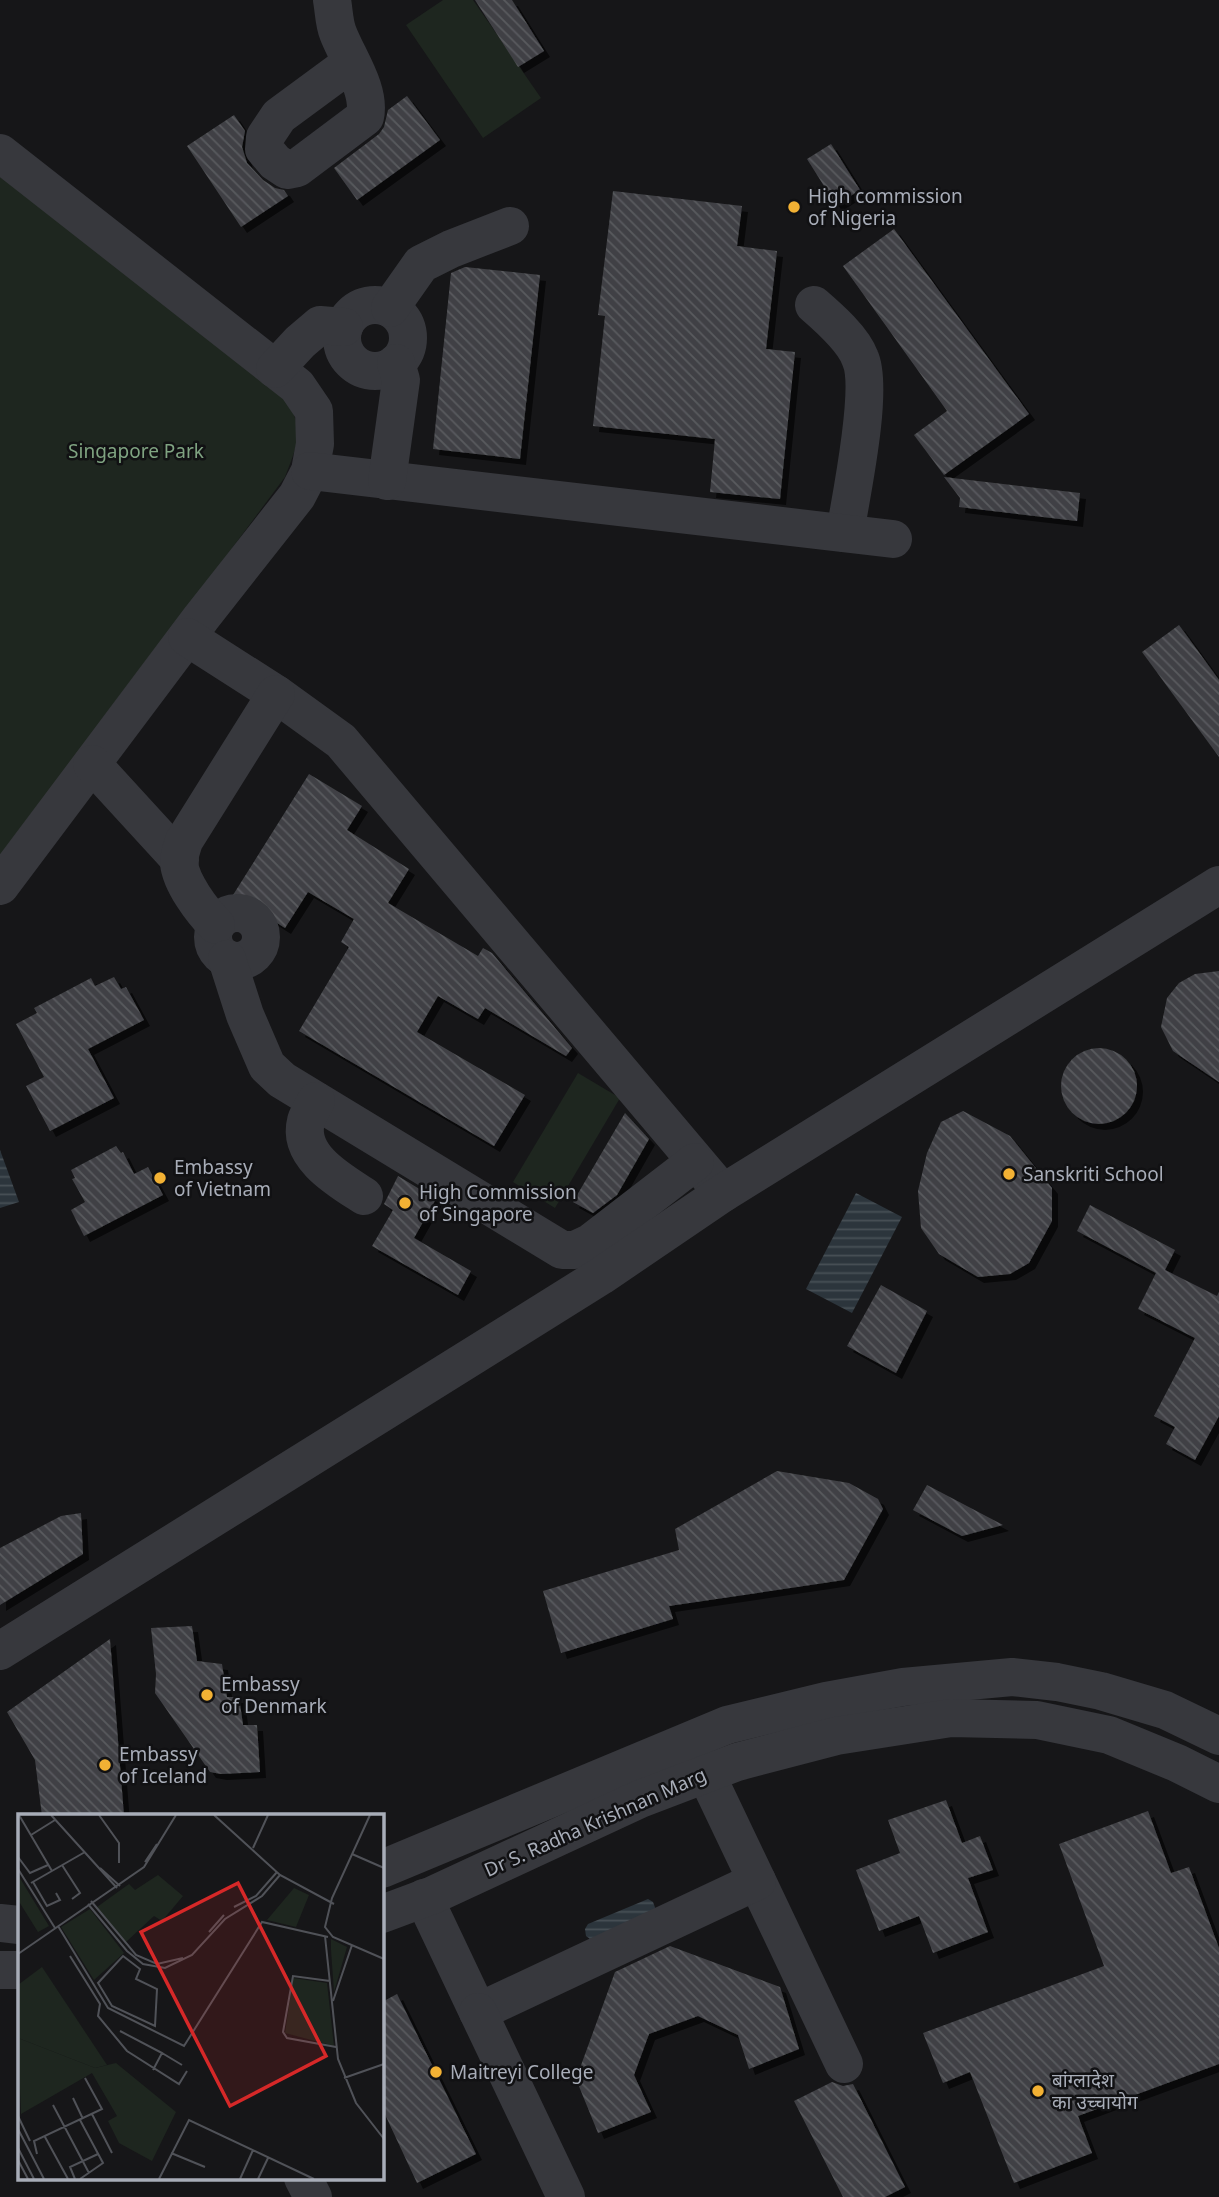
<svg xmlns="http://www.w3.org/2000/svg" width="1219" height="2197" viewBox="0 0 1219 2197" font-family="'Noto Sans','Noto Sans Devanagari',sans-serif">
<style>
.green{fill:#1e261f}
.water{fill:url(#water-rules)}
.building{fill:url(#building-back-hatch);filter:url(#shadow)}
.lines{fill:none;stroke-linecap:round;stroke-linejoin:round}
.minor{stroke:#37383d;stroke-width:38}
.poi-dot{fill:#f2b134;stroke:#111113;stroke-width:2.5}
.labels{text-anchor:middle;stroke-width:5;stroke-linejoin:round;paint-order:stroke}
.poi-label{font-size:19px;fill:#a8adb8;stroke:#111113;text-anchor:start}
.park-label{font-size:19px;fill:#7fa381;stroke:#111113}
.street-label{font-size:19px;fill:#a8adb8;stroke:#111113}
.inset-road{fill:none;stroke:#505258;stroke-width:2}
.view{fill:#d62828;fill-opacity:0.15;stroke:#d62828;stroke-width:3.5}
.inset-edge{fill:none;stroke:#a8adb8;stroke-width:3.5}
</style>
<defs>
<pattern id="water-rules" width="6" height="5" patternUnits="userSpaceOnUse" patternTransform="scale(1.75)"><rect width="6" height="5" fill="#2c353c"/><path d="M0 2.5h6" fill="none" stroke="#485056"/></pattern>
<pattern id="building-back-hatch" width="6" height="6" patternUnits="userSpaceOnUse" patternTransform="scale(1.75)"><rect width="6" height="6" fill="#404145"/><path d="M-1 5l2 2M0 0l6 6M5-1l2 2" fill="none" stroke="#595a5e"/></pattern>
<filter id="shadow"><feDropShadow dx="6" dy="6" stdDeviation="0" flood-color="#0009"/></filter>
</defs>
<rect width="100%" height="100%" fill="#161618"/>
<!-- green -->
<g class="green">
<polygon points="443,0 473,0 541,98 483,138 406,25"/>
<path d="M0,173L287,398C304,433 298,443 285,477L0,860Z"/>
<polygon points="578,1073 620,1098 555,1208 513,1182"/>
</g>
<!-- water -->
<g class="water">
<polygon points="0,1150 19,1202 0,1208"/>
<polygon points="856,1193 902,1217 852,1313 806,1289"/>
<polygon points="648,1899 653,1902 656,1910 590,1939 586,1936 585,1929 588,1924"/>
</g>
<!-- building -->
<g class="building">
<polygon points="475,0 512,0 544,51 518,67"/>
<polygon points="407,96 440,140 357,200 334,168 379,134 384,127 388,110"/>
<polygon points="234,115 245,131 242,147 247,163 263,180 275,188 284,190 288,196 241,227 187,146"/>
<polygon points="831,144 860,190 836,205 807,159"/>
<polygon points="613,191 742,206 737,246 777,251 766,349 795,352 780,499 710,492 715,439 593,426 605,316 598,315"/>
<polygon points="894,229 1029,414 944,475 914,435 947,411 843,266"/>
<polygon points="465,267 540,275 520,459 433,449 451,273"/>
<polygon points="944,477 1080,493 1077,521 959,507 960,498"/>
<polygon points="1179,625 1219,680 1219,757 1142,652"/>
<polygon points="309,774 362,806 347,830 409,869 388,903 478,956 483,948 492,953 572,1048 566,1056 485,1008 478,1019 438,996 417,1032 525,1095 494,1146 299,1031 349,947 341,942 354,919 308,892 285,928 233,895"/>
<polygon points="1219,971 1219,1082 1173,1051 1161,1027 1167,998 1179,983 1195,974"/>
<polygon points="114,977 121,989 126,987 144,1020 88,1049 114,1098 50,1131 26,1086 44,1077 16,1024 37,1013 34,1008 91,978 95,986"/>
<circle cx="1099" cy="1086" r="38"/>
<polygon points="963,1111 1010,1136 1052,1188 1052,1221 1029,1263 1010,1274 978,1277 939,1254 921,1228 918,1191 927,1153 941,1122"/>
<polygon points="625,1113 649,1139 617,1195 593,1213 573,1202"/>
<polygon points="116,1146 121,1153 123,1152 134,1174 148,1167 163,1195 84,1236 71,1210 85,1202 72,1179 75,1178 71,1170"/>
<polygon points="398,1176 436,1199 414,1238 471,1271 458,1295 372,1246 393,1210 384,1204"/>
<polygon points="1090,1205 1175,1250 1165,1270 1217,1296 1219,1292 1219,1416 1195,1460 1166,1444 1175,1427 1154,1416 1195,1338 1138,1309 1156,1273 1077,1231"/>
<polygon points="881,1285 927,1311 896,1373 847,1346"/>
<polygon points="777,1471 849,1483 878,1499 883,1509 844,1580 669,1606 673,1619 561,1653 543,1591 679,1550 675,1529"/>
<polygon points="927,1485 1003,1525 962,1536 913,1510"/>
<polygon points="81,1513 83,1554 0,1605 0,1548 61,1516"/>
<polygon points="192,1626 197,1661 222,1664 227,1697 239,1697 243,1725 257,1725 260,1772 221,1774 210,1772 155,1693 156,1674 151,1628"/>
<polygon points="110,1639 124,1816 42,1816 35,1760 7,1712"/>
<polygon points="946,1800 962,1843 980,1836 993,1870 968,1878 988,1932 933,1953 919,1916 879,1931 856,1870 900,1853 888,1820"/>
<polygon points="1148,1811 1171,1873 1189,1867 1219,1948 1219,2064 1078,2116 1092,2153 1014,2183 970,2072 943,2083 923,2033 1104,1966 1059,1844"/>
<polygon points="670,1946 780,1987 799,2049 749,2069 738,2035 698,2016 649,2034 634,2075 651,2112 598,2133 576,2079 615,1972"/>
<polygon points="397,1994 476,2154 417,2183 382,2108 382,2002"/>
<polygon points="832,2082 843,2086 853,2084 905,2187 885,2197 843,2197 794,2101"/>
</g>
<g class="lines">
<!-- minor -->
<g class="minor">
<path d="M332,0C334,11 334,23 338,33C348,59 371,90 365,117L297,168L287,170L275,162L264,149L265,137L279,116L351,63"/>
<polyline points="0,153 297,386 314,411 315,444 310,471 297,496 201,618 0,886"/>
<path d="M814,305C829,318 853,339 860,358C874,388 851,496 845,533"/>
<circle cx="375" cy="338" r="33"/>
<polyline points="390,308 421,264 451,249 510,226"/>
<polyline points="275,369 300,342 320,325 344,327"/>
<polyline points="310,471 893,539"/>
<polyline points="387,481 401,380 396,363"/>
<polyline points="187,637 276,694 341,741 723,1193"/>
<polyline points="92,764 180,860"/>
<circle cx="237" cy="937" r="24"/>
<path d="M216,925C202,911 181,883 179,863C179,855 182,848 184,841L276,694"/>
<polyline points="227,959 245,1015 267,1066 282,1080 562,1250 575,1250 590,1243 695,1162"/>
<path d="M316,1101C313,1107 308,1114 306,1121C297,1156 339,1180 364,1196"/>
<polyline points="0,1651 601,1276 723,1193 1219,885"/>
<polyline points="382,1869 727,1725 826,1701 903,1687 1012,1677 1057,1682 1101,1691 1165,1710 1219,1736"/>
<polyline points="757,1881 844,2064"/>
<polyline points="424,1898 478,2012 757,1881 706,1774"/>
<polyline points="382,1914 433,1895 640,1799 737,1762 836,1736 951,1718 1037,1720 1109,1735 1177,1763 1219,1784"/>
<polyline points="0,1923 19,1925"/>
<polyline points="0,1970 19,1970"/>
<polyline points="478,2012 566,2197"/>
<polyline points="303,2178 313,2197"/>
</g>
</g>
<!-- markers -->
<g class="poi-dot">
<circle cx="794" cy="207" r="7"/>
<circle cx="1009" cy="1174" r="7"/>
<circle cx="160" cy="1178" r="7"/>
<circle cx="405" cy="1203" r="7"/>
<circle cx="207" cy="1695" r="7"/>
<circle cx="105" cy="1765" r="7"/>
<circle cx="436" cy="2072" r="7"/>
<circle cx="1038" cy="2091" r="7"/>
</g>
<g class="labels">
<!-- poi labels -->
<g class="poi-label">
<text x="808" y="203">High commission<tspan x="808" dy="22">of Nigeria</tspan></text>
<text x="174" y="1174">Embassy<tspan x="174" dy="22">of Vietnam</tspan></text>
<text x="1023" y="1181">Sanskriti School</text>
<text x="419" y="1199">High Commission<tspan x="419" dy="22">of Singapore</tspan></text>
<text x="221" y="1691">Embassy<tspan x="221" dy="22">of Denmark</tspan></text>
<text x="119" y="1761">Embassy<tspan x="119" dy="22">of Iceland</tspan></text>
<text x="450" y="2079">Maitreyi College</text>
<text x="1052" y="2087">बांग्लादेश<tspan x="1052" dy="22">का उच्चायोग</tspan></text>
</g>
<!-- park labels -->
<g class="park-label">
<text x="136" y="458">Singapore Park</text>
</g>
<!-- street labels -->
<g class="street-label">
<text transform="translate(595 1822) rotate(-24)" y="7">Dr S. Radha Krishnan Marg</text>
</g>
</g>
<!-- overview -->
<g transform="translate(18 1814)">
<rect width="366" height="366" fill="#161618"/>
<path d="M24,153L89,251L77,254L0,224V171Z" fill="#1e261f"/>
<path d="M0,61L31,112L20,118L0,86ZM276,74L291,81L278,113L249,106Z" fill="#1e261f"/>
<path d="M140,61L165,82L144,107L136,102L108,128L79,93L111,70L117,76ZM72,95L106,139L76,166L43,113ZM313,125L329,133L316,178L313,136ZM275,164L309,169L316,232L267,219ZM0,224L77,254L98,249L158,298L134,347L101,329L90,307L99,302L74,259L3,300Z" fill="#1e261f"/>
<path class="inset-road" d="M1,1L34,57M33,1L99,74M81,1L101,29V49M196,1L262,61L316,90M352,1L314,84L307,113L315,123L366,145M13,21L37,6M235,34L250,1M334,40L366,54M0,43L12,59L30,51M127,48L139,30M44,51L62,79L54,85M82,54L102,72M0,55L37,114M15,68L29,92L42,86L38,79M13,69L67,38M73,87L118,141L139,150L165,144M70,90L109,137L125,150L147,154L174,141L207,105L244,82L262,61M216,93L238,82L259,58M40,112L90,194L166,232L244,108L310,123M191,118L206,101M307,122L320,245L338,289L366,325M0,140L126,53L158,1M52,142L82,190L80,202L109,237L161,270L169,257M105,142L122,155L118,165L139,175L137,212L94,192L80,169ZM312,167L275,162L265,218L269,224L318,233M315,187L334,131M102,217L144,239L135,256M144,239L164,251M326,264L366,250M55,284L65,305M35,291L71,359M74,300L94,339M0,302L12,327M62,306L85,349L62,365M0,315L26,365M27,323L50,365M0,334L16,365M153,339L187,353M19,340L16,327L84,295L67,264M0,346L10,365M57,365L52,353L80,340M141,365L171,306L296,365M222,365L235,336M240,365L250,344"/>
<path class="view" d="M220,69L308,242L212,292L123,118Z"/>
<rect width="366" height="366" class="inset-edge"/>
</g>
</svg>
